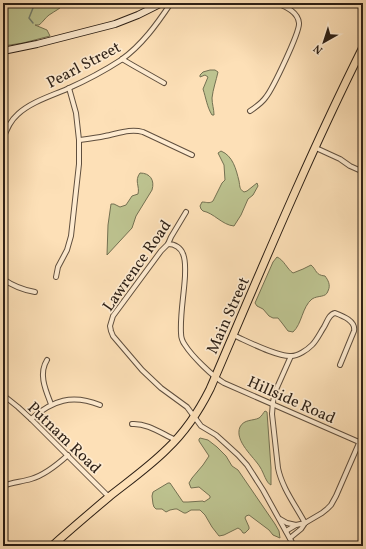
<svg xmlns="http://www.w3.org/2000/svg" width="366" height="549" viewBox="0 0 366 549" font-family="Vollkorn,serif">
<style>
.green{fill:#bdc390;stroke:#747152}
.lines{fill:none;stroke-linecap:round;stroke-linejoin:round}
.stream{stroke:#727e6f;stroke-width:1.5}
.street-casing{stroke:#604f3e;stroke-width:6}
.secondary-casing{stroke:#2c1f15;stroke-width:8}
.primary-casing{stroke:#2c1f15;stroke-width:9}
.street{stroke:#feebd0;stroke-width:4}
.secondary{stroke:#feebd0;stroke-width:6}
.primary{stroke:#fde0b7;stroke-width:7}
.labels{text-anchor:middle;stroke-width:3.5;stroke-linejoin:round;paint-order:stroke}
.street-label{font-size:16px;fill:#2c1f15;stroke:#feebd0}
</style>
<rect width="100%" height="100%" fill="#fde0b7"/>
<filter id="stains"><feTurbulence type="fractalNoise" baseFrequency=".005" numOctaves="4"/><feColorMatrix values="0 0 0 0 .2 0 0 0 0 .09 0 0 0 0 .02 0 0 0 .5 -.17"/></filter>
<radialGradient id="worn" r=".72"><stop offset=".6" stop-color="#630" stop-opacity="0"/><stop offset="1" stop-color="#630" stop-opacity=".3"/></radialGradient>
<!-- green -->
<g class="green">
<path d="M3,3H66C61,8 55,11 49,15C45,18 43,22 39,25H35L47,30L50,36L23,43L3,46Z"/>
<path d="M210,70H215L218,72C216,81 213,89 212,98C212,104 214,109 214,115H212C207,107 206,98 203,89L208,77L205,75L200,77V75L203,72Z"/>
<path d="M221,151C233,156 236,169 239,181C240,186 239,189 244,192L247,191L257,183L258,186L253,195L248,199L241,215L234,226C222,225 214,213 203,211L201,209L200,206L202,202C207,202 209,204 213,201L222,183L225,180L224,165L218,153Z"/>
<path d="M140,173C150,173 155,180 152,190L136,216L132,228L119,242L107,255L108,225L111,204H114L120,207L126,205L132,196L138,194C140,186 134,181 140,173Z"/>
<path d="M277,257C284,260 287,269 293,273L303,269L311,265C317,270 315,275 325,276C328,280 331,285 328,291C326,298 318,295 312,299C302,307 302,324 293,332L288,331L282,323L278,318H273L269,316L263,309L257,306L255,303L273,262Z"/>
<path d="M265,411L267,412L271,468V485C266,483 264,473 260,467C254,457 234,441 240,427C244,419 253,421 259,418C262,416 263,413 265,411Z"/>
<polygon points="200,438 208,440 217,447 226,456 232,466 238,470 275,524 279,531 280,538 273,535 269,530 249,515 246,516 245,518 249,527 249,529 245,533 243,533 241,530 238,528 224,535 219,536 212,527 205,515 200,510 191,510 186,513 184,513 177,509 175,509 170,510 166,512 162,509 156,509 154,507 153,504 152,496 153,492 168,483 170,483 183,502 188,502 203,501 204,502 210,498 210,496 199,487 191,488 189,483 192,478 203,465 209,456 199,441 199,439"/>
</g>
<g class="lines">
<!-- stream -->
<polyline class="stream" points="33,23 29,18 35,3"/>
<!-- street casing -->
<g class="street-casing">
<g id="street">
<polyline points="122,59 134,66 164,83"/>
<path d="M250,111C256,107 262,103 266,97C273,88 300,32 299,23C298,12 286,7 277,3"/>
<path d="M3,140C6,130 10,121 18,114C31,102 51,96 67,89C85,81 104,71 121,60C142,45 157,24 171,3"/>
<path d="M79,140C87,139 96,138 105,136C117,134 130,128 143,132L192,155"/>
<polyline points="316,148 340,159 350,166 359,170"/>
<polyline points="186,212 171,237 168,244 161,251 113,316 110,326 111,331 113,336 142,370 161,388 187,407 201,426 216,435 226,444 238,455 247,465 263,490 294,546"/>
<path d="M168,244C175,244 181,248 183,254C186,261 185,269 185,276C184,295 180,314 181,333C181,337 182,341 185,345C192,356 212,376 224,383L359,442"/>
<polyline points="56,277 58,267 67,250 71,236 79,164 79,140 76,113 69,88"/>
<path d="M3,279C13,286 23,290 35,292"/>
<path d="M233,335C247,341 277,357 291,356C298,356 307,350 312,345C317,340 320,333 324,327C327,322 329,314 335,313C343,316 356,321 354,331L340,365"/>
<path d="M291,356L275,392L273,402L272,414L278,468C282,488 296,506 305,523"/>
<path d="M47,360C38,374 46,391 51,404"/>
<polyline points="3,395 18,407 31,419 109,497"/>
<path d="M31,419C53,400 72,394 100,405"/>
<path d="M132,424C148,423 162,434 176,440"/>
<path d="M3,486C12,482 21,482 31,479C45,475 57,465 68,455"/>
<polyline points="280,519 287,523 296,525"/>
<polyline points="286,531 296,525 305,523"/>
<polyline points="290,538 301,529 305,523 322,513 327,509 331,505 336,496 363,434"/>
</g>
</g>
<!-- secondary casing -->
<g class="secondary-casing">
<polyline id="secondary" points="3,51 37,44 115,24 138,15 162,3"/>
</g>
<!-- primary casing -->
<g class="primary-casing">
<path id="primary" d="M52,546C71,529 91,512 110,496C129,481 150,466 167,449C185,432 199,411 210,389C259,275 307,159 363,47"/>
</g>
<!-- street -->
<use href="#street" class="street"/>
<!-- secondary -->
<use href="#secondary" class="secondary"/>
<!-- primary -->
<use href="#primary" class="primary"/>
</g>
<g class="labels">
<!-- street labels -->
<g class="street-label">
<text transform="translate(83 64) rotate(-28)" y="6">Pearl Street</text>
<text transform="translate(136 265) rotate(-55)" y="6">Lawrence Road</text>
<text transform="translate(227 315) rotate(-66)" y="6">Main Street</text>
<text transform="translate(292 399) rotate(24)" y="6">Hillside Road</text>
<text transform="translate(65 437) rotate(44)" y="6">Putnam Road</text>
</g>
</g>
<!-- margin -->
<rect width="366" height="549" fill="none" stroke="#fde0b7" stroke-width="16"/>
<rect x="4" y="4" width="358" height="541" fill="none" stroke="#2c1f15" stroke-width="2"/>
<rect x="8" y="8" width="350" height="533" fill="none" stroke="#2c1f15"/>
<!-- north arrow -->
<g transform="translate(324 42) rotate(219)" stroke="#feebd0" stroke-width="3" paint-order="stroke">
<path d="M0-3L7 15L0 10L-7 15Z" fill="#2c1f15"/>
<text y="-6" font-size="11" font-weight="bold" text-anchor="middle" fill="#2c1f15">N</text>
</g>
<rect width="100%" height="100%" filter="url(#stains)"/>
<rect width="100%" height="100%" fill="url(#worn)"/>
</svg>
